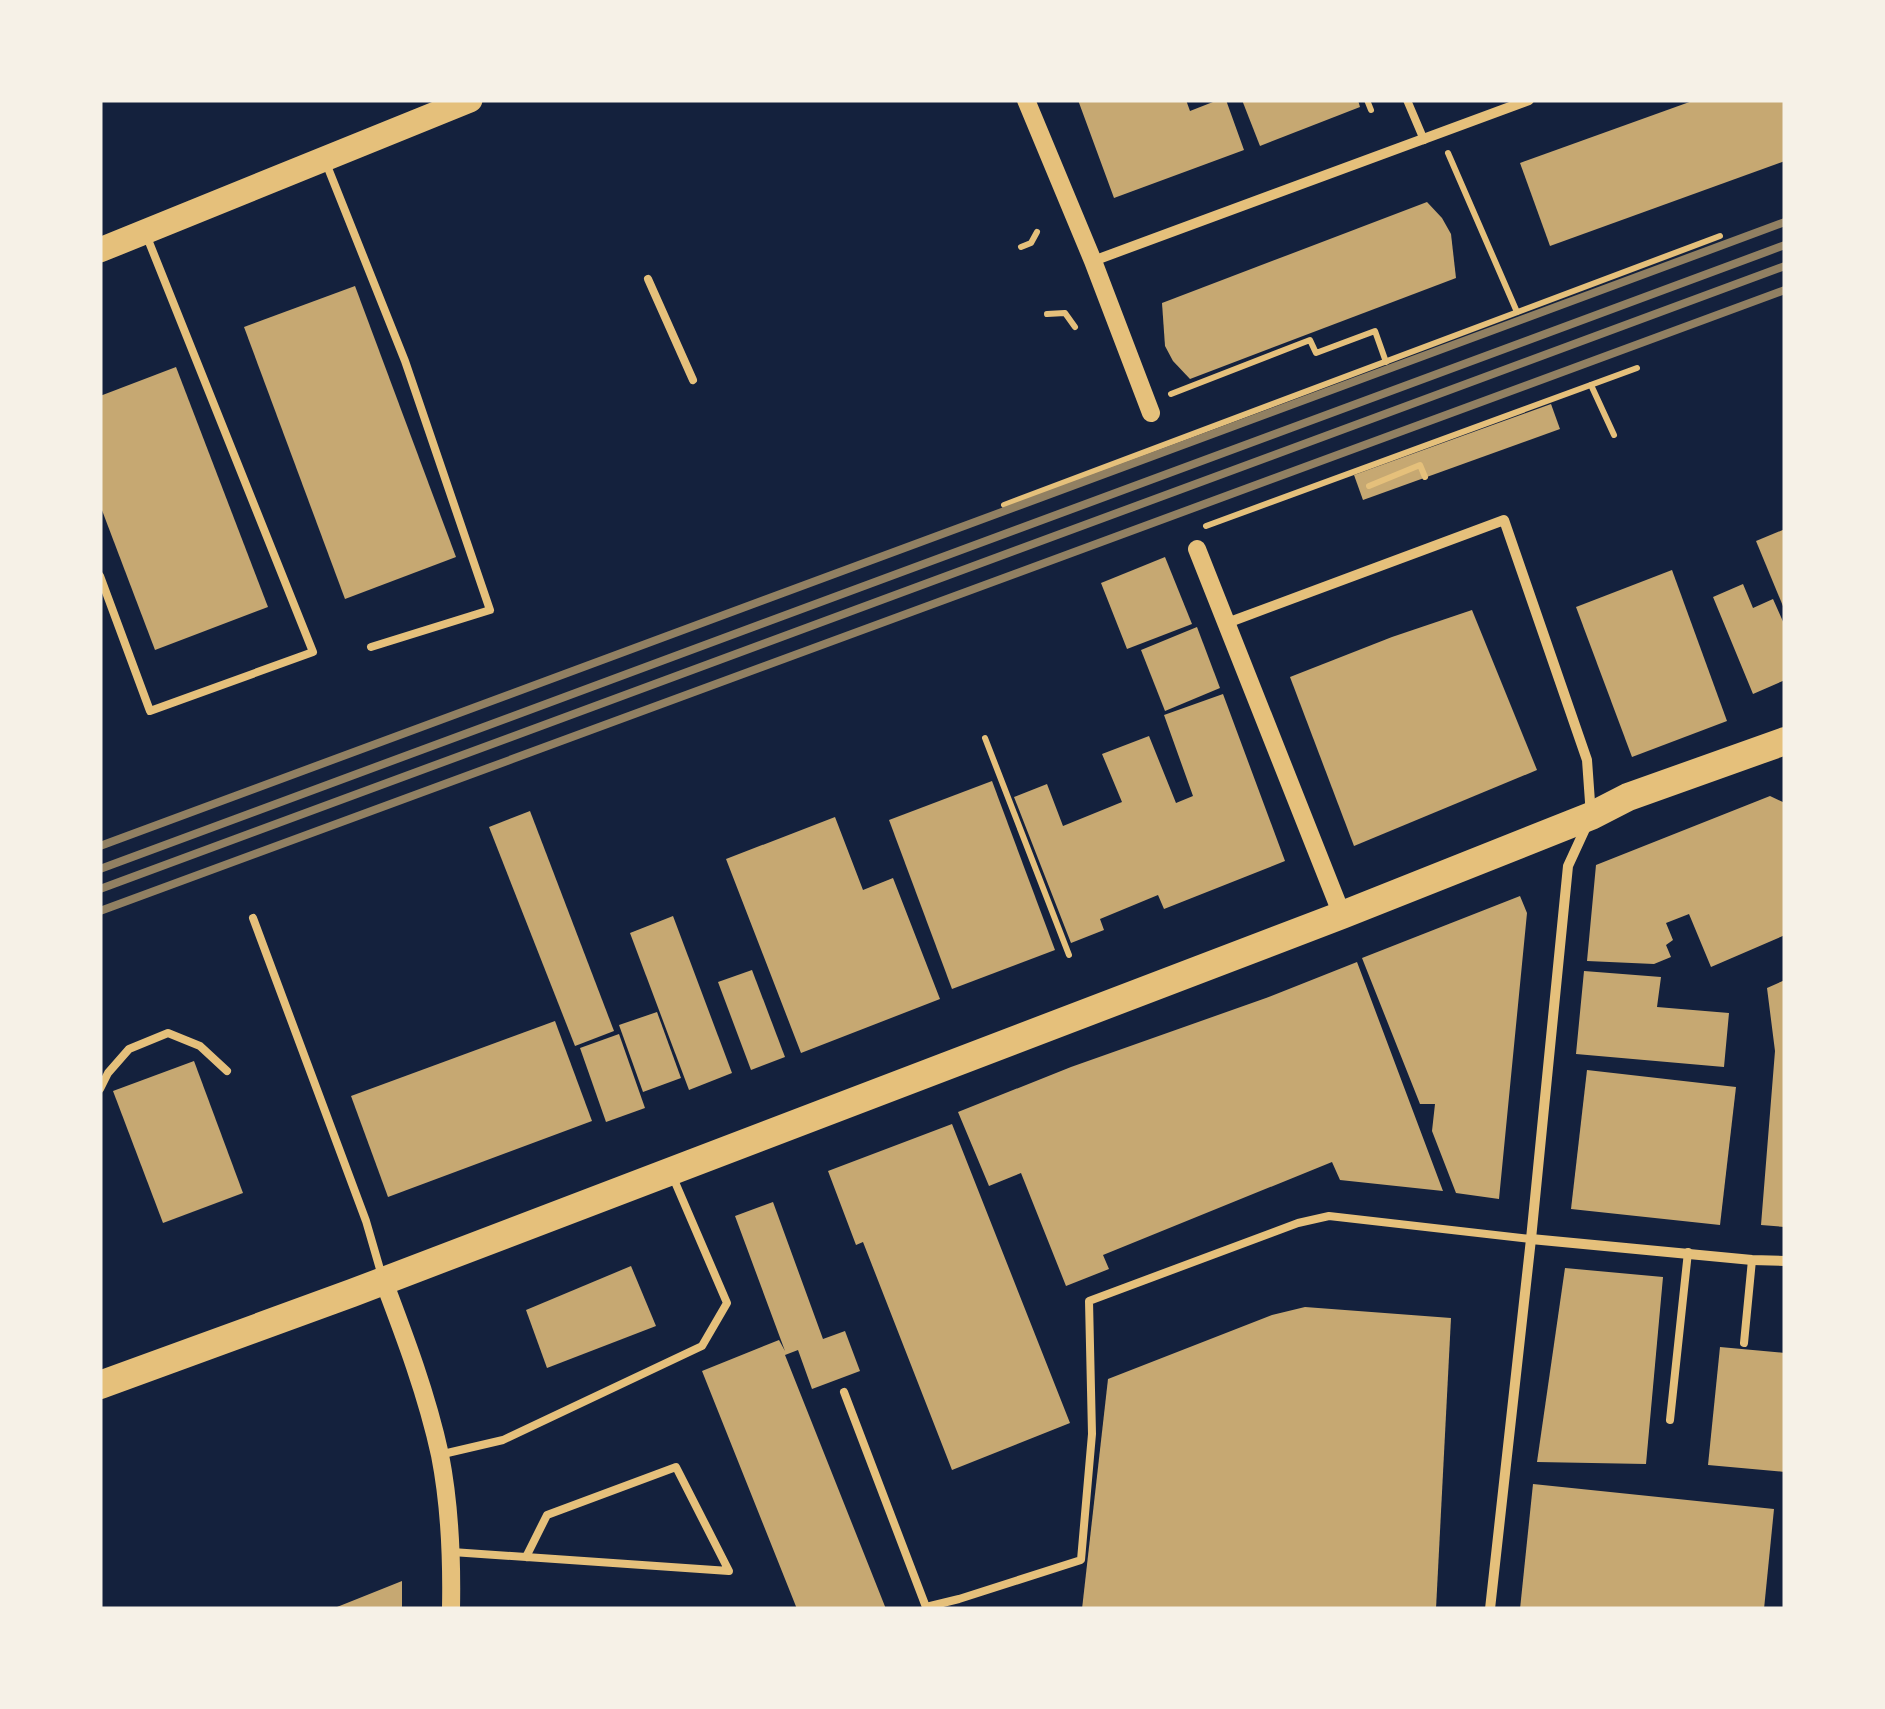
<svg xmlns="http://www.w3.org/2000/svg" width="1885" height="1709" viewBox="0 0 1885 1709" font-family="'Playfair Display',serif">
<style>
.building{fill:#c6a872}
.lines{fill:none;stroke-linecap:round;stroke-linejoin:round}
.path{stroke:#e5c07b;stroke-width:6}
.service{stroke:#e5c07b;stroke-width:8}
.minor{stroke:#e5c07b;stroke-width:10}
.tertiary{stroke:#e5c07b;stroke-width:18}
.primary{stroke:#e5c07b;stroke-width:25}
.trunk{stroke:#e5c07b;stroke-width:28}
.rail{stroke:#918062;stroke-width:8}
</style>
<rect width="100%" height="100%" fill="#14213d"/>
<!-- building -->
<g class="building">
<polygon points="1078,100 1186,100 1190,111 1218,100 1226,100 1244,150 1114,198"/>
<polygon points="1242,100 1358,100 1360,107 1260,146"/>
<polygon points="1695,100 1785,100 1785,161 1550,246 1520,163"/>
<polygon points="1427,202 1442,218 1451,234 1456,278 1190,379 1173,361 1165,346 1162,303"/>
<polygon points="355,286 456,557 345,599 244,327"/>
<polygon points="176,367 268,607 155,650 100,505 100,396"/>
<polygon points="1551,404 1560,429 1363,500 1354,475"/>
<polygon points="1785,529 1785,611 1756,541"/>
<polygon points="1165,557 1192,624 1127,649 1101,583"/>
<polygon points="1672,570 1727,721 1632,757 1576,607"/>
<polygon points="1743,584 1753,608 1773,599 1785,626 1785,680 1753,694 1713,597"/>
<polygon points="1472,610 1537,770 1354,846 1290,677 1392,637"/>
<polygon points="1197,627 1220,688 1165,711 1141,650"/>
<polygon points="1223,694 1285,861 1164,909 1158,895 1100,919 1104,930 1071,943 1014,797 1047,784 1063,826 1122,802 1102,754 1149,736 1176,803 1193,796 1164,715"/>
<polygon points="992,781 1055,950 952,989 889,820"/>
<polygon points="1770,796 1785,803 1785,935 1711,967 1689,914 1666,923 1673,940 1666,945 1671,957 1654,964 1587,961 1596,865"/>
<polygon points="530,811 614,1031 575,1046 489,827"/>
<polygon points="835,817 863,890 893,878 940,999 801,1053 726,859"/>
<polygon points="1520,896 1527,913 1499,1199 1456,1193 1432,1131 1435,1104 1420,1104 1362,958"/>
<polygon points="673,916 732,1073 689,1090 630,933"/>
<polygon points="1357,962 1443,1191 1340,1180 1332,1162 1103,1255 1109,1269 1066,1286 1021,1173 989,1186 958,1112 1071,1067 1266,998"/>
<polygon points="752,970 785,1057 751,1070 718,982"/>
<polygon points="1584,971 1661,977 1657,1007 1729,1013 1724,1067 1576,1054"/>
<polygon points="1785,980 1785,1227 1761,1225 1775,1051 1767,988"/>
<polygon points="657,1012 681,1078 643,1092 619,1025"/>
<polygon points="555,1021 592,1121 388,1197 351,1096"/>
<polygon points="619,1034 645,1108 606,1122 580,1048"/>
<polygon points="194,1061 243,1193 163,1223 113,1091"/>
<polygon points="1587,1070 1736,1087 1720,1225 1571,1209"/>
<polygon points="952,1124 1070,1423 952,1470 863,1242 856,1245 828,1171"/>
<polygon points="773,1202 823,1339 845,1331 860,1371 812,1389 798,1350 785,1355 886,1609 797,1609 702,1371 779,1340 785,1351 735,1216"/>
<polygon points="631,1266 656,1326 547,1368 526,1310"/>
<polygon points="1565,1268 1663,1277 1646,1464 1537,1462"/>
<polygon points="1305,1307 1451,1318 1436,1609 1082,1609 1108,1379 1272,1315"/>
<polygon points="1720,1347 1785,1353 1785,1472 1708,1465"/>
<polygon points="1533,1484 1774,1509 1764,1609 1520,1609"/>
<polygon points="402,1581 402,1609 332,1609"/>
</g>
<g class="lines">
<!-- path -->
<g class="path">
<polyline points="1367,100 1371,110"/>
<polyline points="1448,153 1517,312"/>
<polyline points="1021,247 1031,243 1037,232"/>
<polyline points="1047,314 1065,313 1075,327"/>
<polyline points="1591,385 1614,435"/>
<polyline points="1171,394 1310,340 1316,353 1375,331 1386,362"/>
<polyline points="1369,486 1420,465 1425,477"/>
<polyline points="1004,505 1720,236"/>
<polyline points="1206,526 1637,368"/>
<polyline points="985,738 1069,955"/>
</g>
<!-- service -->
<g class="service">
<polyline points="1407,100 1424,140"/>
<polyline points="326,163 405,361 490,610 371,647"/>
<polyline points="648,279 693,380"/>
<polyline points="100,576 150,711 313,652 147,237"/>
<polyline points="253,918 366,1221 382,1276"/>
<polyline points="100,1089 108,1073 129,1049 168,1033 200,1046 227,1071"/>
<polyline points="1744,1343 1752,1260"/>
<polyline points="844,1392 926,1607 959,1599 1081,1560 1092,1434 1089,1301 1298,1223 1329,1216 1531,1239"/>
<polyline points="1670,1420 1688,1252"/>
<polyline points="443,1454 503,1440 702,1346 727,1303 672,1175"/>
<polyline points="452,1552 729,1571 676,1467 547,1515 526,1557"/>
</g>
<!-- minor -->
<g class="minor">
<polyline points="1093,261 1529,100"/>
<polyline points="1227,623 1504,520 1587,760 1591,816 1568,866 1531,1239 1490,1609"/>
<polyline points="1531,1239 1752,1260 1785,1261"/>
</g>
<!-- tertiary -->
<g class="tertiary">
<polyline points="1026,100 1093,261 1151,413"/>
<polyline points="1197,549 1342,915"/>
<path d="M383,1279C405,1337 427,1395 440,1455C450,1506 452,1558 451,1609"/>
</g>
<!-- primary -->
<polyline class="primary" points="100,250 470,100"/>
<!-- trunk -->
<polyline class="trunk" points="100,1385 352,1293 1342,915 1591,816 1628,797 1785,741"/>
<!-- rail -->
<g class="rail">
<polyline points="100,846 1785,222"/>
<polyline points="100,869 1785,245"/>
<polyline points="100,889 1785,266"/>
<polyline points="100,911 1785,290"/>
</g>
</g>
<!-- border -->
<rect width="1885" height="1709" fill="none" stroke="#f6f1e7" stroke-width="205"/>
</svg>
